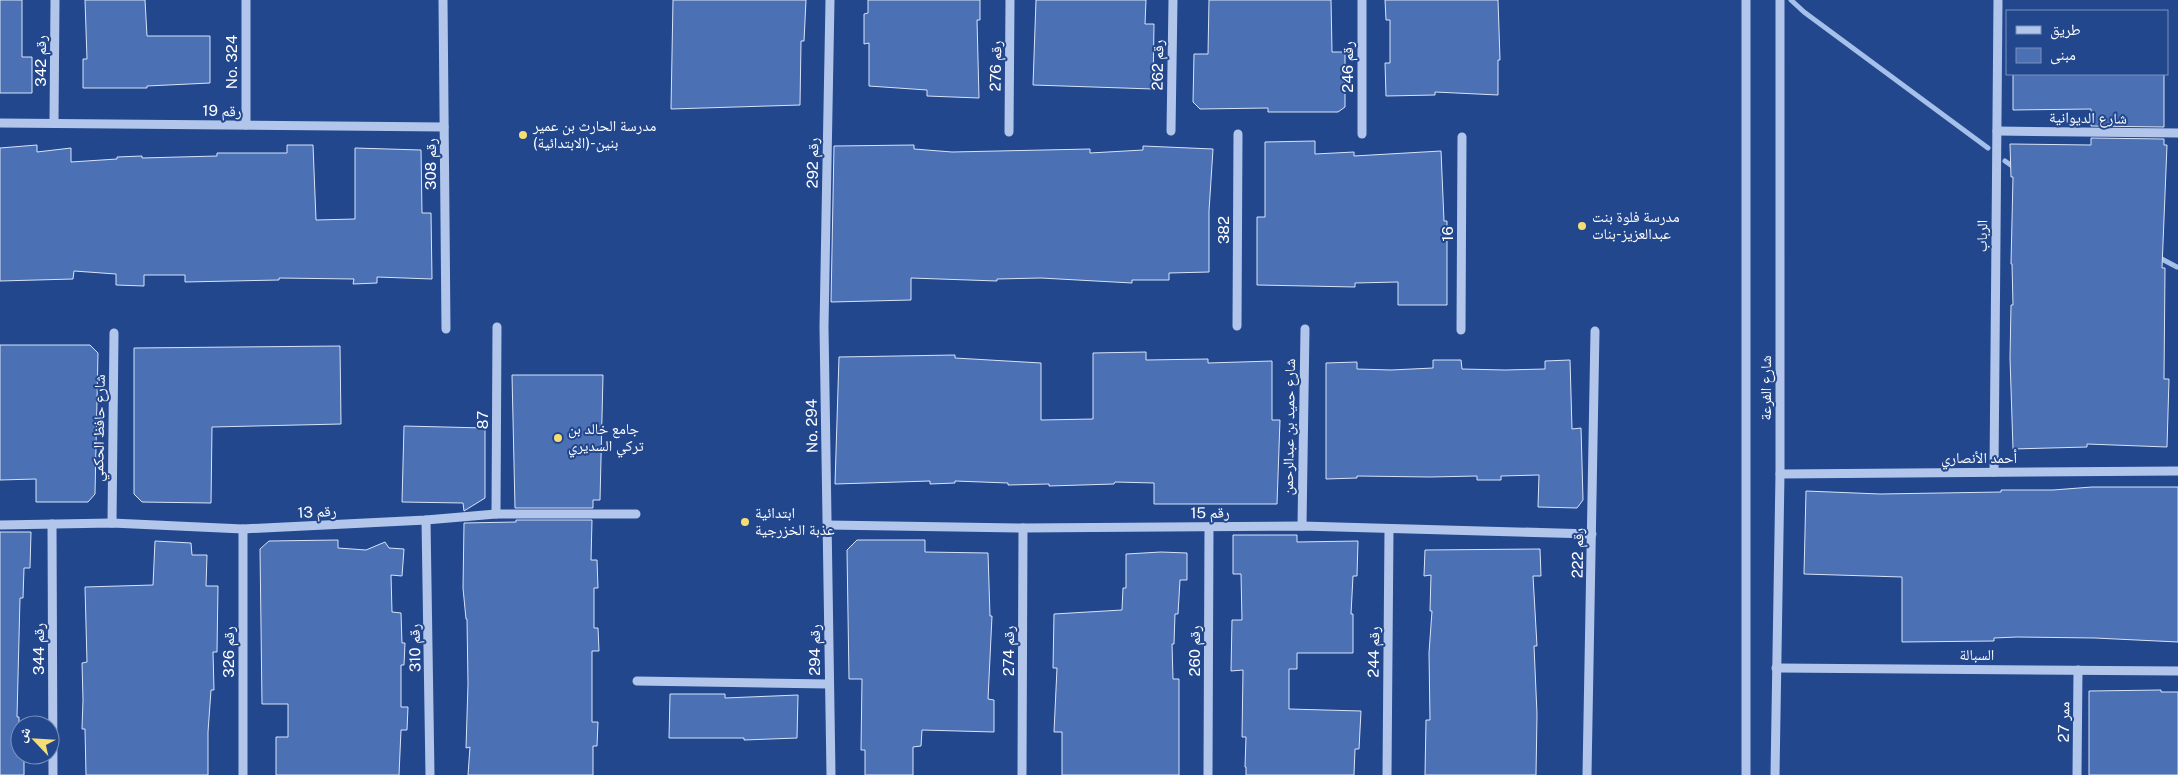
<svg xmlns="http://www.w3.org/2000/svg" width="2178" height="775" viewBox="0 0 2178 775" font-family="'Public Sans','Noto Naskh Arabic',sans-serif">
<style>
.lines{fill:none;stroke-linecap:round;stroke-linejoin:round}
.stream{stroke:#a6c0ec;stroke-width:5}
.building{fill:#4c70b4;stroke:#d7e3f8}
.minor{stroke:#b2c6eb;stroke-width:9}
.poi-dot{fill:#f6de75;stroke:#23478d;stroke-width:2}
.labels{text-anchor:middle;stroke-width:4;stroke-linejoin:round;paint-order:stroke}
.street-label{font-size:15px;fill:#fff;stroke:#23478d}
.poi-label{font-size:15px;fill:#fff;stroke:#23478d;text-anchor:start}
</style>
<rect width="100%" height="100%" fill="#23478d"/>
<g class="lines">
<!-- stream -->
<g class="stream">
<polyline points="1791,0 1804,12 1988,148"/>
<polyline points="2005,161 2015,168"/>
<polyline points="2158,257 2177,267"/>
</g>
</g>
<!-- building -->
<g class="building">
<polygon points="0,0 22,0 22,57 32,57 32,93 0,93"/>
<polygon points="85,0 145,0 147,36 210,36 210,83 147,86 147,88 83,88 83,59 87,59"/>
<polygon points="673,0 806,0 804,41 801,41 800,105 671,109"/>
<polygon points="868,0 980,0 980,20 977,20 979,98 927,96 927,90 869,86 869,43 864,44 864,14 868,13"/>
<polygon points="1036,0 1146,0 1145,24 1154,24 1153,89 1033,85"/>
<polygon points="1209,0 1331,0 1332,52 1345,52 1345,107 1338,112 1268,112 1268,108 1200,109 1193,102 1194,54 1208,54"/>
<polygon points="1385,0 1498,0 1500,60 1498,60 1498,95 1435,92 1435,95 1386,96 1385,63 1390,63 1390,20 1386,20"/>
<polygon points="2013,74 2164,74 2164,127 2091,126 2091,109 2013,110"/>
<polygon points="2091,138 2164,139 2164,145 2167,145 2162,268 2165,268 2164,379 2169,379 2167,447 2087,444 2087,447 2013,449 2010,358 2011,305 2013,305 2012,264 2011,264 2013,177 2011,177 2010,144 2091,145"/>
<polygon points="1315,141 1315,154 1354,152 1354,156 1441,151 1444,221 1447,221 1447,305 1398,305 1398,282 1355,283 1355,287 1257,285 1257,217 1265,217 1265,142"/>
<polygon points="37,145 37,152 71,148 71,162 117,159 117,157 142,156 142,158 217,156 217,153 287,153 287,145 313,145 316,220 355,219 355,148 421,150 422,213 431,213 432,279 377,277 377,283 353,284 354,279 279,278 279,280 185,282 185,275 144,275 144,286 116,285 116,274 74,271 73,279 0,281 0,148"/>
<polygon points="914,145 914,149 952,152 1090,149 1090,153 1143,150 1143,146 1213,149 1209,211 1209,272 1169,273 1169,280 1132,280 1132,283 1041,278 997,279 997,281 911,278 911,300 831,302 834,146"/>
<polygon points="0,345 90,345 98,353 95,494 88,502 36,502 36,479 0,480"/>
<polygon points="340,346 341,424 212,427 211,503 142,502 134,494 134,348"/>
<polygon points="1146,352 1146,360 1208,359 1208,363 1272,361 1272,420 1280,420 1277,504 1154,504 1154,483 1115,482 1114,484 1049,486 1049,484 1008,485 1008,483 955,481 955,483 930,484 930,481 835,484 839,357 955,355 955,358 1041,363 1041,420 1093,419 1093,353"/>
<polygon points="1433,360 1461,360 1462,369 1505,370 1545,369 1545,361 1570,360 1572,429 1581,428 1583,500 1577,508 1538,507 1539,475 1501,476 1501,480 1477,480 1477,476 1430,477 1357,476 1357,478 1326,479 1326,363 1357,362 1357,369 1391,370 1433,368"/>
<polygon points="512,375 603,375 600,500 593,500 593,508 515,508"/>
<polygon points="404,426 485,428 485,498 464,511 463,503 402,502"/>
<polygon points="2092,487 2178,487 2178,642 2095,638 2017,637 1994,638 1994,641 1902,642 1902,577 1804,574 1806,491 1880,494 2001,492 2001,490 2053,490"/>
<polygon points="516,520 592,520 591,560 597,560 598,588 594,588 594,628 598,628 599,651 592,651 592,722 598,722 597,746 593,746 593,775 468,775 470,747 466,748 468,684 467,619 466,619 463,588 464,523 516,522"/>
<polygon points="0,532 31,532 30,568 24,568 23,598 20,598 17,717 19,717 19,751 20,755 24,755 24,775 0,775"/>
<polygon points="1233,535 1297,535 1297,542 1358,541 1357,576 1353,576 1351,614 1353,614 1353,653 1297,653 1297,669 1289,669 1289,709 1361,711 1359,749 1355,749 1354,775 1246,775 1246,767 1245,767 1246,737 1242,737 1243,670 1231,671 1232,620 1242,620 1241,574 1233,574"/>
<polygon points="338,540 338,548 366,550 385,542 389,548 404,549 402,576 391,575 392,612 401,613 402,643 405,643 404,665 401,665 401,707 408,707 407,730 401,730 399,775 276,775 276,737 288,737 288,704 262,704 260,549 269,541"/>
<polygon points="857,540 925,540 925,552 988,553 990,616 992,616 988,699 994,700 994,732 922,730 921,746 913,747 913,775 865,775 865,750 861,750 862,679 849,679 847,550"/>
<polygon points="155,541 191,543 192,555 207,555 206,586 218,586 217,652 213,652 214,690 211,690 208,732 208,775 86,775 85,729 82,729 83,700 82,663 87,662 85,587 153,585"/>
<polygon points="1540,549 1541,576 1533,576 1537,646 1534,646 1537,714 1536,775 1425,775 1426,720 1430,720 1429,653 1432,611 1430,611 1431,575 1424,576 1425,550"/>
<polygon points="1161,552 1187,553 1187,580 1180,580 1178,614 1175,614 1174,644 1172,644 1173,679 1179,679 1179,775 1062,775 1062,732 1054,732 1057,668 1053,668 1054,614 1122,610 1123,588 1126,588 1126,554"/>
<polygon points="2161,690 2161,692 2178,692 2178,775 2089,775 2089,691"/>
<polygon points="670,694 725,694 725,698 798,695 797,738 744,740 744,738 669,738"/>
</g>
<g class="lines">
<!-- minor -->
<g class="minor">
<polyline points="443,0 446,329"/>
<polyline points="830,0 824,327 831,775"/>
<polyline points="54,122 55,0"/>
<polyline points="0,123 444,127"/>
<polyline points="246,125 246,0"/>
<polyline points="1171,131 1173,0"/>
<polyline points="1997,131 2178,133"/>
<polyline points="1009,132 1010,0"/>
<polyline points="1362,134 1362,0"/>
<polyline points="1237,326 1238,134"/>
<polyline points="1461,330 1462,137"/>
<polyline points="1994,472 1998,0"/>
<polyline points="1780,474 2178,471"/>
<polyline points="496,514 497,327"/>
<polyline points="426,520 430,775"/>
<polyline points="112,523 114,333"/>
<polyline points="52,524 53,775"/>
<polyline points="0,525 112,523 243,529 426,520 496,514 636,514"/>
<polyline points="828,525 1023,528 1302,526 1592,534"/>
<polyline points="1302,526 1305,329"/>
<polyline points="1776,668 2178,671"/>
<polyline points="637,681 829,684"/>
<polyline points="243,775 243,529"/>
<polyline points="1022,775 1023,528"/>
<polyline points="1208,775 1209,527"/>
<polyline points="1387,775 1389,529"/>
<polyline points="1587,775 1595,331"/>
<polyline points="1746,775 1746,0"/>
<polyline points="1775,775 1780,474 1780,0"/>
<polyline points="2077,775 2078,670"/>
</g>
</g>
<!-- markers -->
<g class="poi-dot">
<circle cx="523" cy="135" r="5"/>
<circle cx="1582" cy="226" r="5"/>
<circle cx="558" cy="438" r="5"/>
<circle cx="745" cy="522" r="5"/>
</g>
<g class="labels">
<!-- street labels -->
<g class="street-label">
<text transform="translate(41 61) rotate(-90)" y="5">رقم 342</text>
<text transform="translate(232 62) rotate(-90)" y="5">No. 324</text>
<text transform="translate(1158 65) rotate(-89)" y="5">رقم 262</text>
<text transform="translate(996 66) rotate(-89)" y="5">رقم 276</text>
<text transform="translate(1348 67) rotate(-90)" y="5">رقم 246</text>
<text transform="translate(222 111) rotate(1)" y="5">رقم 19</text>
<text transform="translate(2088 118) rotate(1)" y="5">شارع الديوانية</text>
<text transform="translate(813 163) rotate(-89)" y="5">رقم 292</text>
<text transform="translate(431 164) rotate(-90)" y="5">رقم 308</text>
<text transform="translate(1224 230) rotate(-90)" y="5">382</text>
<text transform="translate(1448 234) rotate(-90)" y="5">16</text>
<text transform="translate(1982 236) rotate(-89)" y="5">الرباب</text>
<text transform="translate(1766 388) rotate(-90)" y="5">شارع الفرعة</text>
<text transform="translate(483 420) rotate(-90)" y="5">87</text>
<text transform="translate(812 426) rotate(-91)" y="5">No. 294</text>
<text transform="translate(1289 427) rotate(-89)" y="5">شارع حميد بن عبدالرحمن</text>
<text transform="translate(99 428) rotate(-89)" y="5">شارع حافظ الحكمي</text>
<text x="1979" y="463">أحمد الأنصاري</text>
<text transform="translate(317 512) rotate(-3)" y="5">رقم 13</text>
<text transform="translate(1210 513) rotate(-1)" y="5">رقم 15</text>
<text transform="translate(1578 553) rotate(-89)" y="5">رقم 222</text>
<text transform="translate(415 648) rotate(-91)" y="5">رقم 310</text>
<text transform="translate(39 649) rotate(-90)" y="5">رقم 344</text>
<text transform="translate(815 650) rotate(-90)" y="5">رقم 294</text>
<text transform="translate(1009 651) rotate(-90)" y="5">رقم 274</text>
<text transform="translate(1195 651) rotate(-90)" y="5">رقم 260</text>
<text transform="translate(229 652) rotate(-90)" y="5">رقم 326</text>
<text transform="translate(1374 652) rotate(-89)" y="5">رقم 244</text>
<text x="1977" y="660">السبالة</text>
<text transform="translate(2064 722) rotate(-89)" y="5">ممر 27</text>
</g>
<!-- poi labels -->
<g class="poi-label">
<text x="533" y="131">مدرسة الحارث بن عمير<tspan x="533" dy="17">(الابتدائية)-بنين</tspan></text>
<text x="1592" y="222">مدرسة فلوة بنت<tspan x="1592" dy="17">عبدالعزيز-بنات</tspan></text>
<text x="568" y="434">جامع خالد بن<tspan x="568" dy="17">تركي السديري</tspan></text>
<text x="755" y="518">ابتدائية<tspan x="755" dy="17">عذبة الخزرجية</tspan></text>
</g>
</g>
<!-- legend -->
<rect x="2006" y="10" width="162" height="65" fill="#23478d" stroke="#7b91bb"/>
<rect x="2016" y="26" width="25" height="8" fill="#b2c6eb" stroke="#7b91bb"/>
<text x="2050" y="35" font-size="15" fill="#ffffff">طريق</text>
<rect x="2016" y="48" width="25" height="15" fill="#4c70b4" stroke="#7b91bb"/>
<text x="2050" y="60" font-size="15" fill="#ffffff">مبنى</text>
<!-- north arrow -->
<g transform="translate(35 740) rotate(295)"><circle r="24" fill="#23478d" stroke="#7b91bb"/>
<path d="M0-4L9 19L0 12L-9 19Z" fill="#f6de75"/>
<text y="-8" font-size="14" font-weight="bold" text-anchor="middle" fill="#ffffff">ش</text>
</g>
</svg>
